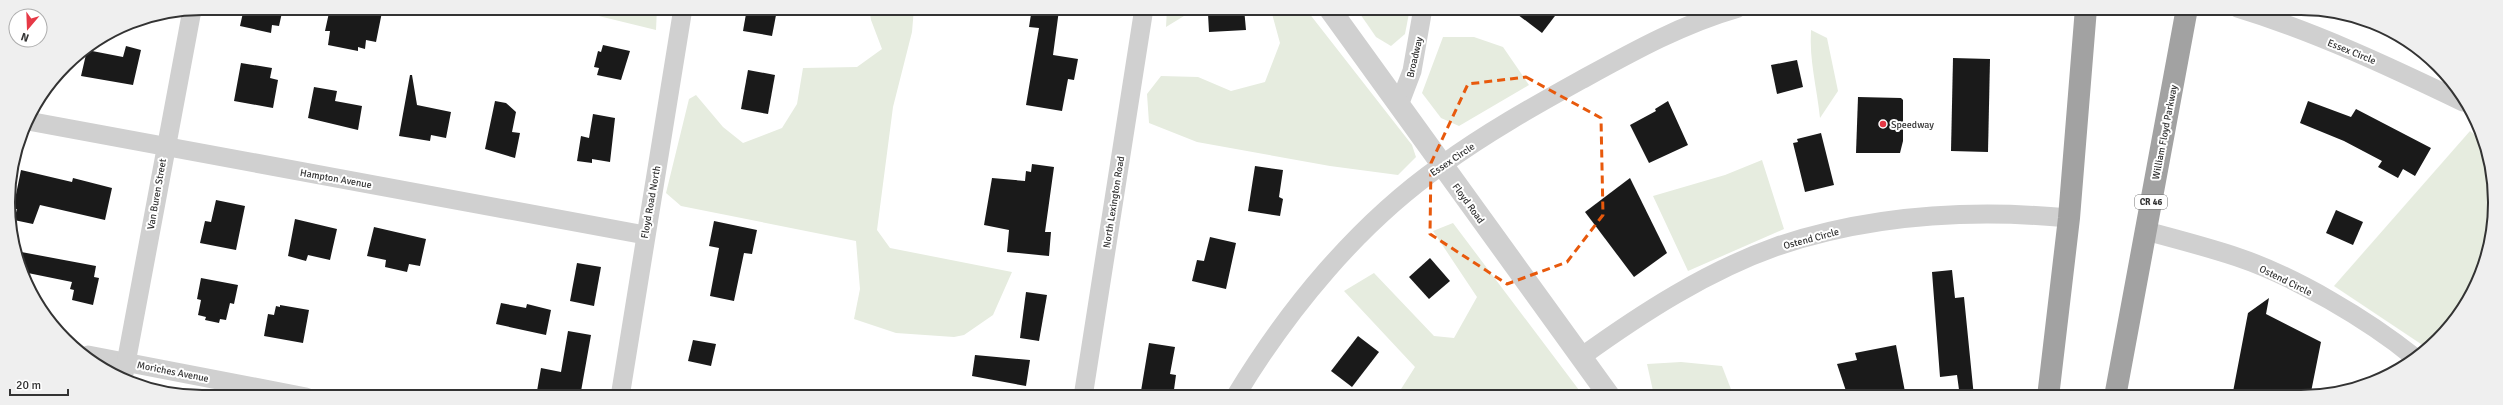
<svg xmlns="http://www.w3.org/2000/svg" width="2503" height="405" viewBox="0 0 2503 405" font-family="Signika,sans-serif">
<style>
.green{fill:#e6ecdf}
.building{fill:#1a1a1a}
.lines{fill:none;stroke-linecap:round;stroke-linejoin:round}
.minor{stroke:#d0d0d0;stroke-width:19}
.tertiary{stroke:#d0d0d0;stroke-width:22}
.trunk{stroke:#a2a2a2;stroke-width:22}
.marked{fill:none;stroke:#e8590c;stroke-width:3;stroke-dasharray:8 5;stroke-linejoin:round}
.poi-dot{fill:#e63946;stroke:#fff;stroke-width:1.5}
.labels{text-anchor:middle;stroke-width:4;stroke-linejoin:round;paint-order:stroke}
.shield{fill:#fff;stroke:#707070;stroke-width:1}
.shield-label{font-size:9px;font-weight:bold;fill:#333}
.street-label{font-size:10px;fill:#333;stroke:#fff}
.poi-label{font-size:10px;fill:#333;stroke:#fff;text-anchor:start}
.rim{fill:none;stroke:#333;stroke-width:2}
</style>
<rect width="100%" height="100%" fill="#fff"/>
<!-- green -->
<g class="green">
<polygon points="566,8 657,8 656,30"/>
<polygon points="869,8 914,8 912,32 893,107 877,230 890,248 1012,272 993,315 964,335 954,337 896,333 854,319 860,289 856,241 681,206 666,193 689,99 696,95 723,127 743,143 782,128 797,104 803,68 857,67 882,49 871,20"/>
<polygon points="1167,8 1197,8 1166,27"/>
<polygon points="1268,8 1305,8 1412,145 1416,157 1398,175 1330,166 1197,142 1149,123 1147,94 1161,76 1198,77 1231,91 1265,82 1280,43 1271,10"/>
<polygon points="1356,8 1410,8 1405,34 1391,46 1376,37"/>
<path d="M1811,30L1827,38L1838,91L1820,118C1817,88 1809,60 1811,30Z"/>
<polygon points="1443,37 1474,37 1503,47 1529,85 1459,126 1441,118 1422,93"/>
<polygon points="2470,131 2485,143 2495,215 2480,277 2438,340 2427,348 2334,286"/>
<polygon points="1762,160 1784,229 1688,271 1653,196 1725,175"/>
<polygon points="1453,223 1579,390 1574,397 1396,397 1415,367 1344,291 1374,273 1434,336 1454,338 1477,297 1433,231"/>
<polygon points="1681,362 1722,366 1734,397 1657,397 1653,391 1647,364"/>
</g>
<!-- building -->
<g class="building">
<polygon points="244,8 283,8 279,26 272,25 271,33 240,26"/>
<polygon points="330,8 364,8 382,12 376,42 366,40 365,49 358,47 358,51 328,45 330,31 325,31"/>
<polygon points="747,8 777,10 772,36 743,31"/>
<polygon points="1032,8 1059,10 1053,55 1078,59 1074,80 1068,79 1062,111 1026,105 1039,28 1029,27"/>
<polygon points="1215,8 1244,8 1246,30 1209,32 1208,14 1216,14"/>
<polygon points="1509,8 1561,8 1542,33"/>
<polygon points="603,45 630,51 621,80 597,75 599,68 594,67 598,51 601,52"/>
<polygon points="126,46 141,50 133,85 81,76 87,50 123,57"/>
<polygon points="1953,58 1990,59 1988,152 1951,151"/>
<polygon points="1797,60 1803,87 1777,94 1771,65"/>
<polygon points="241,63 272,68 270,78 278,80 273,108 234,101"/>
<polygon points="748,70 775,75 768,114 741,109"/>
<polygon points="410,75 412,75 417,105 451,112 446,138 431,135 430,141 399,136"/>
<polygon points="314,87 337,91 335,101 362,106 358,130 308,118"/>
<polygon points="1858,97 1901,98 1903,100 1903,141 1900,153 1856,153"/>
<polygon points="495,101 506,103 516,112 512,132 520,133 515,158 485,149"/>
<polygon points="1668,101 1688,145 1649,163 1630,125 1656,111 1655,109"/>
<polygon points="2308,101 2351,117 2356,109 2431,148 2415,176 2403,169 2398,178 2378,167 2382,161 2344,141 2300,123"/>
<polygon points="593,114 615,118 610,162 592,159 592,163 577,161 581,136 589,138"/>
<polygon points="1821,133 1834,185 1805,192 1793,143 1798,142 1797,139"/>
<polygon points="1032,164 1054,167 1045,232 1051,232 1049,256 1007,252 1009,230 984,225 992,178 1025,181 1026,171 1031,172"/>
<polygon points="1255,166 1283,170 1279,197 1283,199 1280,216 1248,211"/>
<polygon points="21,170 72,182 73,178 112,188 105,220 40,205 33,224 14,220 17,209 13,209"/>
<polygon points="1630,178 1667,253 1634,277 1585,212"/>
<polygon points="216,200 245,206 236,250 200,243 205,221 211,222"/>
<polygon points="2336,210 2363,222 2353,245 2326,233"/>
<polygon points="295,219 337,229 330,260 308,255 306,261 288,256"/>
<polygon points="714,221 757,230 752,254 744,253 734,301 710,296 719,248 709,246"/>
<polygon points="374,227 426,239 420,266 409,264 407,272 385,267 386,260 367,256"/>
<polygon points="1210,237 1236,243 1226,289 1192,281 1197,260 1204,261"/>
<polygon points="16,251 96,266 94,277 99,278 93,305 72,300 74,290 70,289 72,282 23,272 18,265"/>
<polygon points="1430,258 1450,281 1429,299 1409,277"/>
<polygon points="577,263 601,267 594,306 570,301"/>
<polygon points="1952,270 1955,298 1964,297 1974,397 1960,397 1957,375 1940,377 1932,272"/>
<polygon points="201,278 238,285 234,304 230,303 226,320 220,319 219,323 205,320 206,317 198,315 201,300 197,299"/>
<polygon points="1026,292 1047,295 1039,341 1020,338"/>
<polygon points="2269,298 2266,314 2321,342 2310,397 2232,397 2248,313"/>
<polygon points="501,303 526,308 527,304 551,310 546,335 496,324"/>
<polygon points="280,305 309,310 303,343 264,336 268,314 274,315 276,306 280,307"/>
<polygon points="568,331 591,335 580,397 537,391 541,368 561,372"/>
<polygon points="1358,336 1379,352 1352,387 1331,371"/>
<polygon points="693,340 716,344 711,366 688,361"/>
<polygon points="1149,343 1175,347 1170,374 1176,375 1173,397 1140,397"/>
<polygon points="1896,345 1906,397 1848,397 1837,364 1857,360 1855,353"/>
<polygon points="975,355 1030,360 1026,386 972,376"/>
</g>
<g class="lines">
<!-- minor -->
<g class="minor">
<path d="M2237,8C2316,32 2390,67 2463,102"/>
<polyline points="1399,105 1412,71 1423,8"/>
<polyline points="28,121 645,235"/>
<path d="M2146,231C2176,239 2207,247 2237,257C2294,276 2367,319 2414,357"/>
<polyline points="88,355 306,397"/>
<path d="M1581,357C1642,313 1707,271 1778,246C1871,215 1972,209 2069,218"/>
<polyline points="123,379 192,10"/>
<polyline points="620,397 683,8"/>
<polyline points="1083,397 1144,8"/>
<path d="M1235,397C1288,309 1358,224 1442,165C1486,133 1534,106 1581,80C1632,52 1682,24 1738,8"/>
</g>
<!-- tertiary -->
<polyline class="tertiary" points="1329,8 1610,397"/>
<!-- trunk -->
<g class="trunk">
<polyline points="2048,397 2069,218 2086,8"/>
<polyline points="2115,397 2187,8"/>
</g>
</g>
<!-- marked area -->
<path class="marked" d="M1526,77L1601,118L1603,215L1567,262L1507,284L1430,234L1431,163L1468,84Z"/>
<!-- markers -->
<circle class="poi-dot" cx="1883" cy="124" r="4"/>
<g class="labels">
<!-- shield labels -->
<rect class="shield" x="2135" y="195" width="32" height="14" rx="3"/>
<g class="shield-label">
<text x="2151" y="205">CR 46</text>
</g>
<!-- street labels -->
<g class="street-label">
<text transform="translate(2352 51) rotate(22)" y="4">Essex Circle</text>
<text transform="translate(1414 57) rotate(-77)" y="4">Broadway</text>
<text transform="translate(2164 132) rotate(-79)" y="4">William Floyd Parkway</text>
<text transform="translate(1452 159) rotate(-34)" y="4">Essex Circle</text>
<text transform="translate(336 178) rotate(10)" y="4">Hampton Avenue</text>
<text transform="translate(156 194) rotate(-80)" y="4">Van Buren Street</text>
<text transform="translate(650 202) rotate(-80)" y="4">Floyd Road North</text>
<text transform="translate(1113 202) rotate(-81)" y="4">North Lexington Road</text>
<text transform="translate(1469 203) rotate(54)" y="4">Floyd Road</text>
<text transform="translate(1811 238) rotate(-15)" y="4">Ostend Circle</text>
<text transform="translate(2286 280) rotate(26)" y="4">Ostend Circle</text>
<text transform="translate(173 371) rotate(11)" y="4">Moriches Avenue</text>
</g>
<!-- poi labels -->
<g class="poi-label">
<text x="1891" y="128">Speedway</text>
</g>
</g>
<!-- crop -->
<path d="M0 0H2503V405H0ZM202 15H2301A187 187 0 0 1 2488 202V203A187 187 0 0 1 2301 390H202A187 187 0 0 1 15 203V202A187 187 0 0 1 202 15Z" fill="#efefef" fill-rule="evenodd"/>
<path class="rim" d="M202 15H2301A187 187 0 0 1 2488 202V203A187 187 0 0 1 2301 390H202A187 187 0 0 1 15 203V202A187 187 0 0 1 202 15Z"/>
<!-- north arrow -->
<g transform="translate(28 28) rotate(199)"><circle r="19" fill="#ffffff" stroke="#adadad"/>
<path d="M0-3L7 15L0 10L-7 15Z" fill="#e63946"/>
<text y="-6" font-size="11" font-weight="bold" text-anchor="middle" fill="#333333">N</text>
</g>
<!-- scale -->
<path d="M10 389v6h58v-6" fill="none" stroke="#333333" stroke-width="2"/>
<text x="16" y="389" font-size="12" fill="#333333" stroke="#ffffff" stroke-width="3" paint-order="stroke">20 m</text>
</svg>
